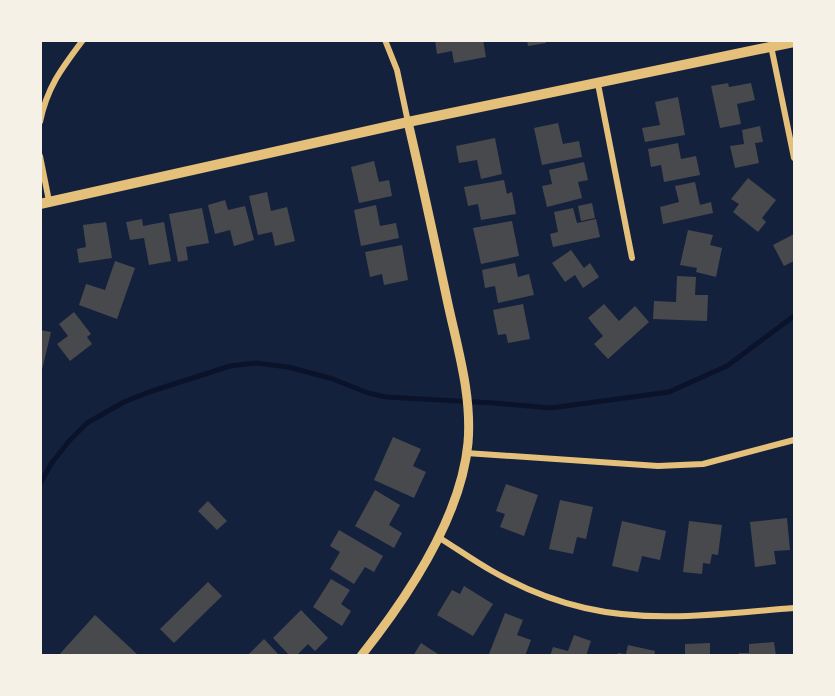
<svg xmlns="http://www.w3.org/2000/svg" width="835" height="696" viewBox="0 0 835 696" font-family="'DejaVu Sans',sans-serif">
<style>
.lines{fill:none;stroke-linecap:round;stroke-linejoin:round}
.stream{stroke:#0b132b;stroke-width:5}
.building{fill:#48494c}
.minor{stroke:#e5c07b;stroke-width:6}
.tertiary{stroke:#e5c07b;stroke-width:9}
.secondary{stroke:#e5c07b;stroke-width:10}
</style>
<rect width="100%" height="100%" fill="#14213d"/>
<g class="lines">
<!-- stream -->
<polyline class="stream" points="40,484 51,464 69,441 87,423 124,402 149,392 230,366 256,363 288,367 333,379 368,393 386,397 494,403 551,408 669,392 727,366 794,316"/>
</g>
<!-- building -->
<g class="building">
<polygon points="435,40 483,40 486,57 454,63 452,51 437,54"/>
<polygon points="527,40 545,40 546,43 528,46"/>
<polygon points="728,83 729,87 751,83 755,100 737,104 741,124 720,128 711,86"/>
<polygon points="678,97 685,135 645,142 642,128 660,125 655,102"/>
<polygon points="558,123 563,144 579,141 582,157 542,165 534,128"/>
<polygon points="760,126 763,142 755,143 759,163 735,168 730,146 744,144 742,130"/>
<polygon points="495,138 502,174 481,179 477,160 459,163 456,146"/>
<polygon points="678,143 681,159 696,156 700,175 664,182 661,165 651,167 648,149"/>
<polygon points="374,161 379,182 389,180 392,196 359,203 351,167"/>
<polygon points="584,162 588,180 578,182 582,198 547,207 542,186 552,184 549,170"/>
<polygon points="748,178 776,200 762,218 766,222 758,232 733,212 739,204 731,199"/>
<polygon points="504,180 507,194 512,192 516,214 481,220 478,204 468,206 464,187"/>
<polygon points="695,182 700,205 711,202 713,213 663,224 660,207 679,202 675,186"/>
<polygon points="267,192 271,211 287,207 295,241 275,246 272,232 258,235 249,196"/>
<polygon points="225,200 228,210 245,206 254,240 234,246 230,230 215,234 208,205"/>
<polygon points="592,203 595,218 581,221 578,206"/>
<polygon points="376,205 380,226 396,223 399,238 361,246 354,210"/>
<polygon points="202,208 209,243 186,247 188,260 178,262 169,214"/>
<polygon points="573,208 577,223 596,219 600,237 553,247 550,234 558,232 554,212"/>
<polygon points="142,219 143,226 164,222 171,261 149,265 144,238 130,240 126,222"/>
<polygon points="512,221 519,256 481,264 473,228"/>
<polygon points="106,222 112,258 79,263 77,249 86,247 83,225"/>
<polygon points="688,230 713,235 710,245 722,248 716,277 696,272 697,268 680,265"/>
<polygon points="794,234 794,261 784,266 773,245"/>
<polygon points="402,245 408,280 384,285 382,274 370,277 365,252"/>
<polygon points="571,250 584,268 590,263 599,277 583,288 575,275 565,282 552,263"/>
<polygon points="115,261 135,268 117,319 79,305 86,284 105,290"/>
<polygon points="515,263 518,277 529,274 534,295 498,303 495,286 485,288 482,270"/>
<polygon points="677,276 696,277 695,295 708,295 707,321 653,319 654,301 676,302"/>
<polygon points="523,304 530,339 508,343 506,334 498,335 493,310"/>
<polygon points="604,304 619,321 635,306 649,322 608,359 594,344 603,336 588,318"/>
<polygon points="74,312 91,334 87,337 92,344 70,361 57,344 68,336 59,324"/>
<polygon points="40,330 51,332 41,374 40,374"/>
<polygon points="393,437 421,449 413,466 426,472 414,498 374,480"/>
<polygon points="506,484 538,495 524,536 500,527 505,514 496,511"/>
<polygon points="375,490 400,505 389,525 402,533 394,548 355,526"/>
<polygon points="560,500 593,507 586,539 577,537 573,554 549,549"/>
<polygon points="208,501 227,521 217,530 198,511"/>
<polygon points="787,518 790,550 774,551 776,564 755,567 750,522"/>
<polygon points="622,521 666,531 660,560 642,556 638,572 612,566"/>
<polygon points="689,521 722,525 718,555 712,554 710,564 703,563 702,574 683,572"/>
<polygon points="339,530 383,556 374,572 365,567 354,584 330,569 340,552 330,546"/>
<polygon points="331,579 350,590 341,604 351,611 342,626 313,607"/>
<polygon points="208,582 222,596 174,643 160,629"/>
<polygon points="464,586 493,604 473,636 437,615 452,590 460,594"/>
<polygon points="301,610 328,638 315,651 308,644 296,656 290,656 273,638"/>
<polygon points="505,613 523,620 517,635 531,640 525,656 489,654"/>
<polygon points="95,615 139,656 58,656"/>
<polygon points="574,635 591,641 586,656 550,656 553,647 568,651"/>
<polygon points="264,639 280,656 247,656"/>
<polygon points="774,642 776,656 739,656 739,653 749,653 749,644"/>
<polygon points="421,643 441,656 413,656"/>
<polygon points="710,643 710,656 685,656 685,644"/>
<polygon points="628,645 655,651 654,656 617,656 618,653 626,654"/>
</g>
<g class="lines">
<!-- minor -->
<g class="minor">
<polyline points="385,40 397,70 408,122"/>
<polyline points="771,46 794,158"/>
<polyline points="598,84 632,258"/>
<path d="M40,122C47,87 62,68 83,40"/>
<polyline points="40,156 49,201"/>
<polyline points="466,453 658,466 703,464 794,440"/>
<path d="M438,537C456,548 474,561 492,571C520,587 554,601 585,608C654,624 726,613 794,608"/>
</g>
<!-- tertiary -->
<path class="tertiary" d="M361,656C407,598 461,518 468,443C472,396 458,350 448,304C435,243 422,182 408,122"/>
<!-- secondary -->
<polyline class="secondary" points="40,204 408,122 794,42"/>
</g>
<!-- border -->
<rect width="835" height="696" fill="none" stroke="#f6f1e7" stroke-width="84"/>
</svg>
